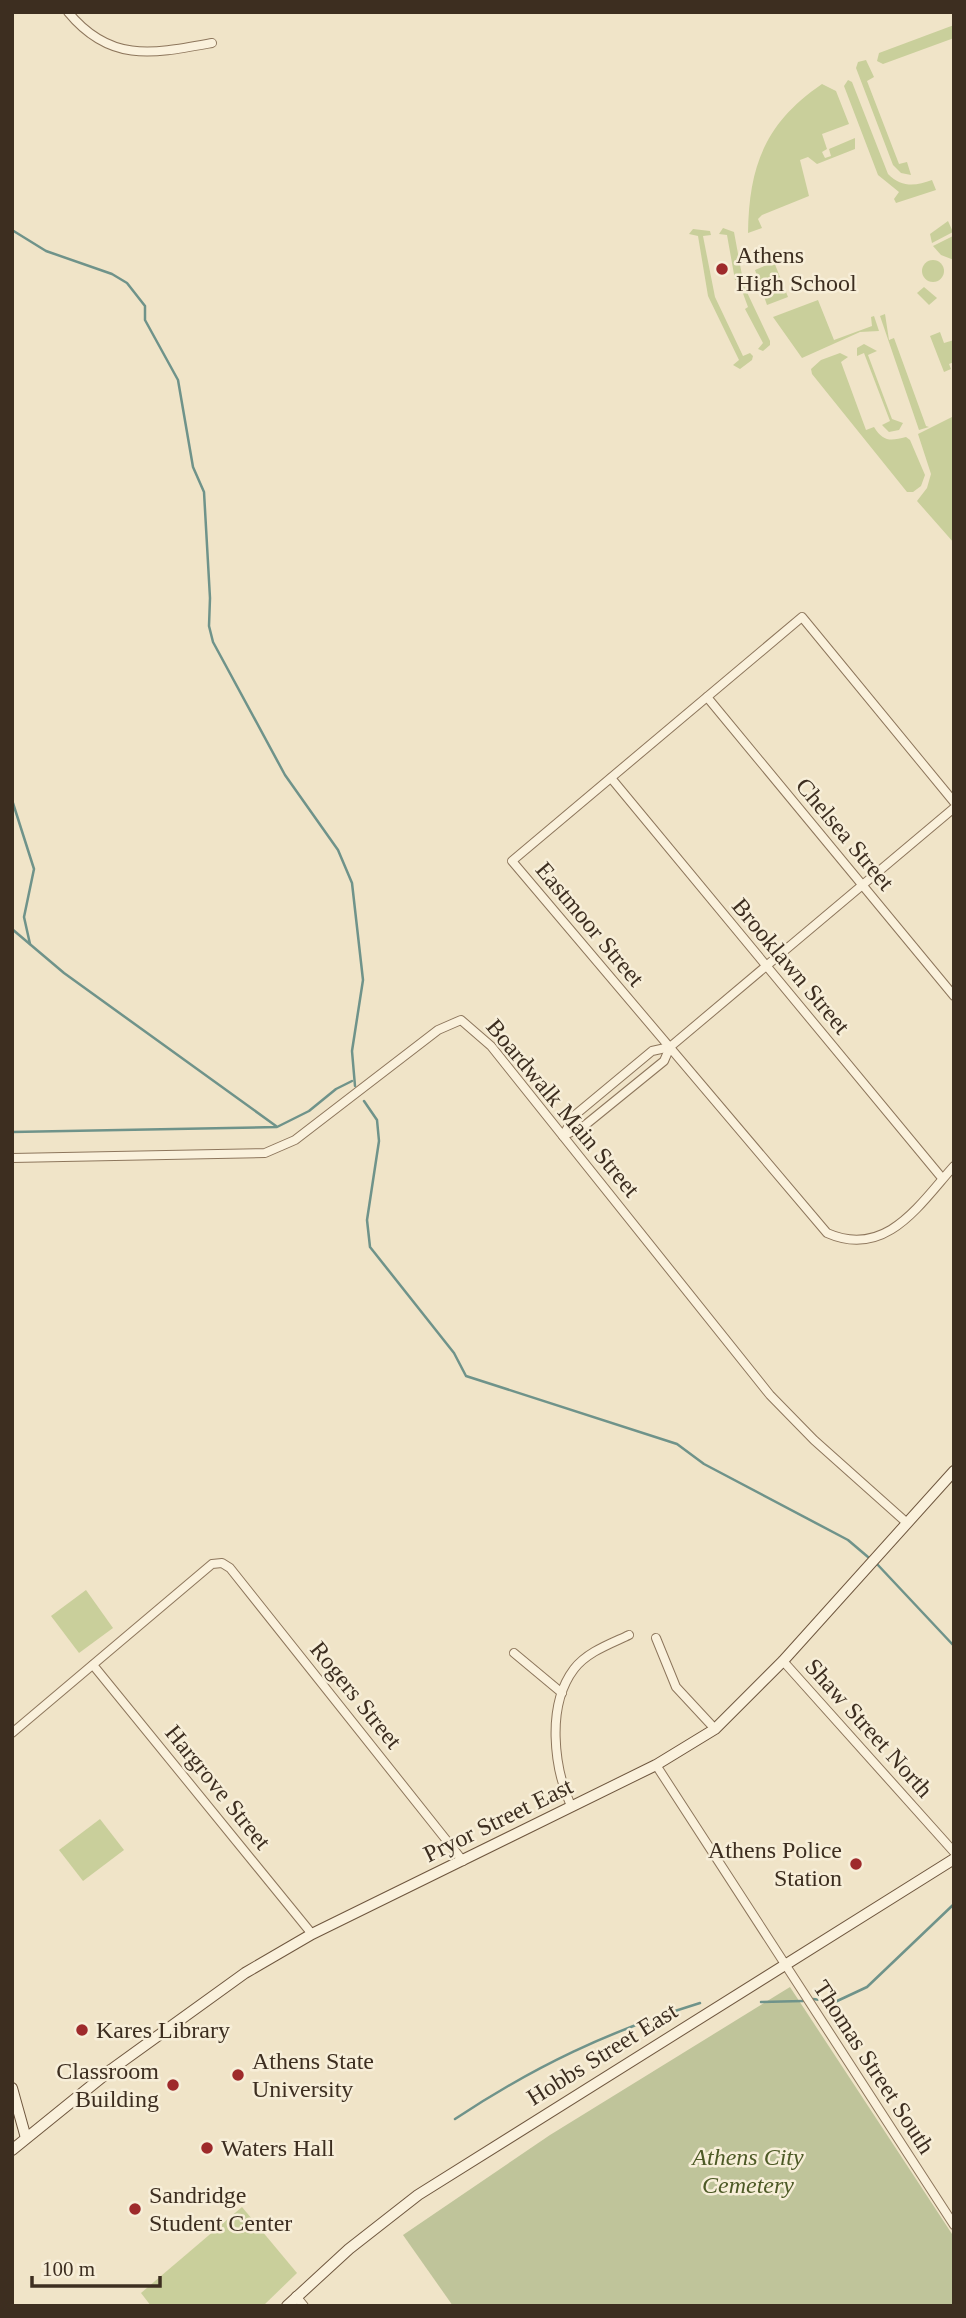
<svg xmlns="http://www.w3.org/2000/svg" width="966" height="2318" viewBox="0 0 966 2318" font-family="'Times New Roman',serif">
<style>
.green{fill:#c9cf9b}
.cemetery{fill:#bfc49a}
.lines{fill:none;stroke-linecap:round;stroke-linejoin:round}
.stream{stroke:#6f938a;stroke-width:2.5}
.street-casing{stroke:#8d765c;stroke-width:10}
.secondary-casing{stroke:#6f573f;stroke-width:12}
.street{stroke:#faf1dc;stroke-width:8}
.secondary{stroke:#faf1dc;stroke-width:10}
.poi-dot{fill:#9e2a2b;stroke:#f7eed8;stroke-width:2.5}
.labels{text-anchor:middle;stroke-width:5;stroke-linejoin:round;paint-order:stroke}
.poi-label{font-size:24px;fill:#3d2e20;stroke:#f7eed8;text-anchor:start}
.street-label{font-size:24px;fill:#3d2e20;stroke:#f7eed8}
.park-label{font-size:24px;font-style:italic;fill:#4d5a26;stroke:#f7eed8}
</style>
<rect width="100%" height="100%" fill="#f0e4c8"/>
<!-- green -->
<g class="green">
<polygon points="954,25 954,38 883,64 877,61 879,53"/>
<polygon points="866,60 874,77 867,81 899,164 907,162 911,175 901,173 893,165 856,68 858,62"/>
<path d="M848,80L852,82L888,174C902,188 916,186 932,180L936,190L896,203L894,199L899,192L878,175L844,86Z"/>
<path d="M822,84L836,91L849,124L822,134L827,149L822,152L825,158L831,156L829,149L855,138V149L817,164L808,157L800,160L809,196L762,215L758,219L762,228L748,233C749,166 765,123 822,84Z"/>
<polygon points="948,221 953,232 932,243 930,234"/>
<polygon points="723,228 734,232 744,286 770,341 770,345 763,351 758,349 763,343 745,309 748,307 738,280 735,280 727,235 719,234"/>
<polygon points="693,229 710,231 711,235 703,236 715,297 743,356 750,353 753,356 752,360 740,369 733,365 739,360 708,296 698,236 689,234"/>
<polygon points="953,236 954,236 954,260 941,255 933,246"/>
<circle cx="933" cy="271" r="11"/>
<polygon points="774,262 788,297 767,305 755,270"/>
<polygon points="924,287 937,298 929,305 917,293"/>
<polygon points="818,300 834,340 872,326 871,317 874,316 879,331 860,332 802,358 773,317"/>
<polygon points="885,314 889,340 894,338 926,426 929,427 919,430 880,316"/>
<polygon points="940,332 944,343 954,340 954,362 949,364 951,369 944,372 930,336"/>
<polygon points="864,344 877,351 868,355 892,419 903,423 899,430 889,432 882,425 890,421 864,353 857,356 857,348"/>
<path d="M840,353L848,357L841,362L866,430L874,427C883,442 891,441 906,437L910,440L925,475L921,486L913,492H907L812,374L811,369L821,360Z"/>
<polygon points="954,416 954,543 917,501 927,488 931,474 918,434"/>
<polygon points="86,1590 113,1628 79,1653 51,1616"/>
<polygon points="100,1819 124,1850 83,1881 59,1850"/>
<polygon points="242,2207 297,2273 263,2306 151,2306 141,2293"/>
</g>
<!-- cemetery -->
<polygon class="cemetery" points="790,1987 954,2237 954,2306 453,2306 403,2235 550,2135"/>
<g class="lines">
<!-- stream -->
<g class="stream">
<polyline points="12,230 46,251 112,274 127,283 145,306 145,320 178,380 193,467 204,492 210,598 209,626 213,642 285,775 338,850 352,883 363,980 352,1051 355,1086"/>
<polyline points="12,800 34,869 24,917 30,944"/>
<polyline points="12,929 64,973 276,1126"/>
<polyline points="364,1101 377,1120 379,1141 367,1220 370,1247 454,1353 466,1376 677,1444 704,1464 848,1540 868,1557"/>
<polyline points="12,1132 277,1127 309,1111 336,1089 352,1081"/>
<polyline points="877,1564 954,1646"/>
<polyline points="813,1999 835,2002 867,1987 954,1904"/>
<polyline points="761,2002 803,2001"/>
<path d="M455,2119C535,2066 609,2031 700,2003"/>
</g>
<!-- street casing -->
<g class="street-casing">
<g id="street">
<path d="M68,12C110,63 152,54 212,43"/>
<polyline points="707,697 954,996"/>
<polyline points="611,778 942,1178"/>
<path d="M954,802L802,617L512,861L827,1233C886,1259 919,1205 954,1166"/>
<polyline points="564,1134 575,1115 652,1051 670,1047"/>
<polyline points="563,1136 584,1126 664,1061 670,1047 954,808"/>
<polyline points="12,1158 265,1153 295,1140 438,1030 461,1020 491,1046 770,1395 814,1440 907,1523"/>
<polyline points="656,1638 676,1687 715,1729"/>
<polyline points="514,1653 562,1693"/>
<polyline points="783,1661 954,1852"/>
<polyline points="93,1665 312,1934"/>
<polyline points="12,1733 212,1564 222,1563 230,1568 463,1861"/>
<polyline points="656,1765 954,2225"/>
<path d="M571,1806C554,1768 546,1706 574,1669C587,1652 610,1644 629,1635"/>
<polyline points="296,2296 304,2306"/>
</g>
</g>
<!-- secondary casing -->
<g class="secondary-casing">
<g id="secondary">
<polyline points="12,2088 26,2138"/>
<polyline points="12,2150 112,2069 245,1973 312,1934 656,1765 715,1729 783,1661 954,1471"/>
<polyline points="287,2306 349,2249 418,2195 954,1859"/>
</g>
</g>
<!-- street -->
<use href="#street" class="street"/>
<!-- secondary -->
<use href="#secondary" class="secondary"/>
</g>
<!-- markers -->
<g class="poi-dot">
<circle cx="722" cy="269" r="7"/>
<circle cx="856" cy="1864" r="7"/>
<circle cx="82" cy="2030" r="7"/>
<circle cx="238" cy="2075" r="7"/>
<circle cx="173" cy="2085" r="7"/>
<circle cx="207" cy="2148" r="7"/>
<circle cx="135" cy="2209" r="7"/>
</g>
<g class="labels">
<!-- poi labels -->
<g class="poi-label">
<text x="736" y="263">Athens<tspan x="736" dy="28">High School</tspan></text>
<text x="842" y="1858" text-anchor="end">Athens Police<tspan x="842" dy="28">Station</tspan></text>
<text x="96" y="2038">Kares Library</text>
<text x="252" y="2069">Athens State<tspan x="252" dy="28">University</tspan></text>
<text x="159" y="2079" text-anchor="end">Classroom<tspan x="159" dy="28">Building</tspan></text>
<text x="221" y="2156">Waters Hall</text>
<text x="149" y="2203">Sandridge<tspan x="149" dy="28">Student Center</tspan></text>
</g>
<!-- street labels -->
<g class="street-label">
<text transform="translate(845 834) rotate(50)" y="8">Chelsea Street</text>
<text transform="translate(590 924) rotate(50)" y="8">Eastmoor Street</text>
<text transform="translate(791 966) rotate(50)" y="8">Brooklawn Street</text>
<text transform="translate(563 1108) rotate(50)" y="8">Boardwalk Main Street</text>
<text transform="translate(356 1695) rotate(51)" y="8">Rogers Street</text>
<text transform="translate(869 1728) rotate(48)" y="8">Shaw Street North</text>
<text transform="translate(218 1787) rotate(51)" y="8">Hargrove Street</text>
<text transform="translate(498 1820) rotate(-26)" y="8">Pryor Street East</text>
<text transform="translate(602 2054) rotate(-32)" y="8">Hobbs Street East</text>
<text transform="translate(874 2067) rotate(57)" y="8">Thomas Street South</text>
</g>
<!-- park labels -->
<g class="park-label">
<text x="748" y="2165">Athens City<tspan x="748" dy="28">Cemetery</tspan></text>
</g>
</g>
<!-- border -->
<rect width="966" height="2318" fill="none" stroke="#3d2e20" stroke-width="28"/>
<!-- scale -->
<path d="M32 2276v10h128v-10" fill="none" stroke="#3d2e20" stroke-width="3.5"/>
<text x="42" y="2276" font-size="21" fill="#3d2e20" stroke="#f7eed8" stroke-width="5" paint-order="stroke">100 m</text>
</svg>
